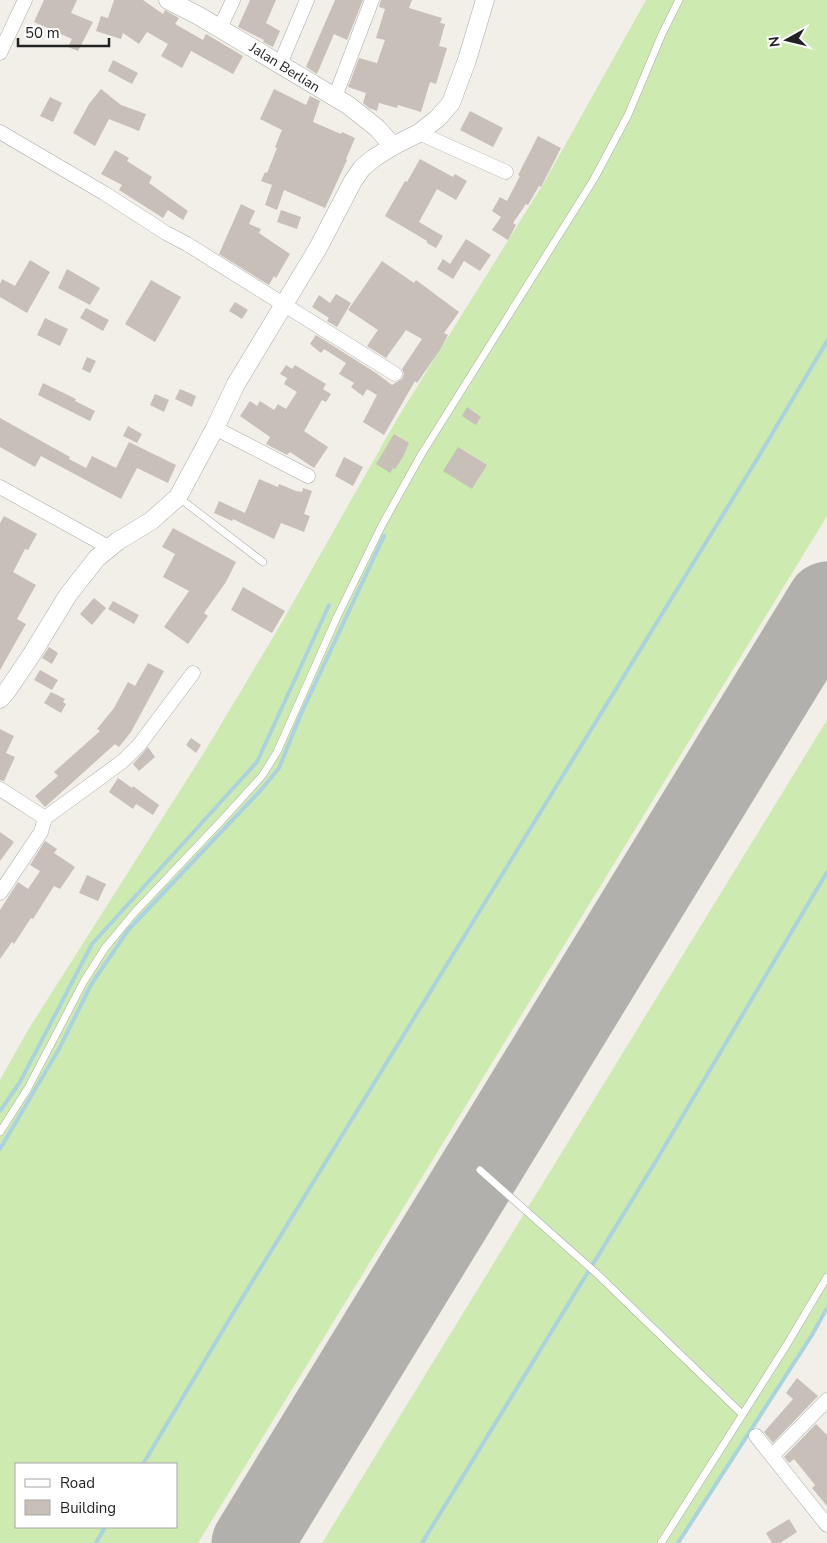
<svg xmlns="http://www.w3.org/2000/svg" width="827" height="1543" viewBox="0 0 827 1543" font-family="'Nunito Sans',sans-serif">
<style>
.grass{fill:#cdebb0;fill-rule:evenodd}
.lines{fill:none;stroke-linecap:round;stroke-linejoin:round}
.stream{stroke:#aad3df;stroke-width:4}
.runway{stroke:#b1b0ac;stroke-width:81}
.building{fill:#c7bfb8}
.service-casing{stroke:#a9a9a9;stroke-width:8}
.minor-casing{stroke:#a9a9a9;stroke-width:15}
.tertiary-casing{stroke:#a9a9a9;stroke-width:19}
.service{stroke:#fff;stroke-width:7}
.minor{stroke:#fff;stroke-width:14}
.tertiary{stroke:#fff;stroke-width:18}
.labels{text-anchor:middle;stroke-width:5;stroke-linejoin:round;paint-order:stroke}
.street-label{font-size:14px;fill:#222;stroke:#fff}
</style>
<rect width="100%" height="100%" fill="#f2efe9"/>
<!-- grass -->
<g class="grass">
<path d="M646,0H827V516L198,1543H0V1080L28,1030L205,751L278,629L397,419L545,181ZM16,1464H176V1527H16Z"/>
<polygon points="827,720 827,1308 812,1335 678,1543 322,1543"/>
</g>
<g class="lines">
<!-- stream -->
<g class="stream">
<polyline points="0,1111 20,1082 92,944 257,762 329,605"/>
<polyline points="0,1149 59,1049 92,983 129,929 261,790 279,768 301,714 384,536"/>
<polyline points="143,1464 241,1300 759,456 827,341"/>
<polyline points="96,1543 105,1527"/>
<polyline points="422,1543 656,1161 827,872"/>
<polyline points="678,1543 812,1335 827,1308"/>
</g>
<!-- runway -->
<polyline class="runway" points="252,1543 827,602"/>
</g>
<!-- building -->
<g class="building">
<polygon points="44,0 77,0 71,13 93,22 78,51 68,47 72,39 34,22"/>
<polygon points="114,0 143,0 163,14 165,10 179,18 175,24 203,40 206,34 243,56 233,74 191,51 182,68 161,56 168,44 147,32 139,44 123,33 121,39 96,31 101,16 108,18"/>
<polygon points="250,0 276,0 266,23 280,31 273,47 263,42 264,40 238,27"/>
<polygon points="335,0 363,0 347,40 334,34 317,74 306,67"/>
<polygon points="381,0 412,0 409,8 442,18 440,23 445,24 439,46 447,48 436,84 430,82 421,112 398,105 397,108 379,103 377,111 369,108 363,103 366,93 348,87 359,58 377,63 385,40 376,38 385,9 379,7"/>
<polygon points="113,60 138,73 132,84 108,71"/>
<polygon points="101,89 121,105 146,114 139,131 109,119 95,146 73,133 89,104"/>
<polygon points="274,89 306,105 310,96 320,101 313,122 341,134 342,132 355,138 346,159 347,160 325,208 284,190 277,210 265,205 272,185 261,181 265,172 267,173 277,148 275,147 282,130 260,119"/>
<polygon points="50,97 62,103 53,122 40,116"/>
<polygon points="470,111 503,128 493,147 460,130"/>
<polygon points="538,136 561,148 541,187 539,186 528,205 526,204 513,223 516,225 508,240 492,230 501,217 492,211 500,197 507,201 520,176 518,175"/>
<polygon points="115,150 129,158 127,161 152,177 149,183 188,211 183,220 168,210 163,218 119,190 122,185 101,174"/>
<polygon points="420,159 453,177 455,174 467,181 456,200 437,189 419,222 443,236 436,248 427,243 427,241 385,216 405,181 407,182"/>
<polygon points="241,204 255,211 249,224 261,229 259,233 290,254 276,278 274,276 269,285 219,254"/>
<polygon points="281,210 301,217 297,229 277,222"/>
<polygon points="466,239 491,255 480,271 464,261 453,279 437,269 443,259 450,264"/>
<polygon points="30,260 50,272 27,313 0,297 0,284 2,279 15,286"/>
<polygon points="382,261 414,283 416,280 459,312 444,333 448,335 440,350 417,383 415,381 384,435 363,422 377,395 367,389 363,396 351,387 354,383 339,374 346,363 324,349 321,353 310,344 316,335 376,373 392,385 402,379 404,374 402,369 422,339 406,330 386,358 367,346 378,330 348,310"/>
<polygon points="67,269 100,288 90,305 58,288"/>
<polygon points="151,280 181,297 155,342 125,324"/>
<polygon points="336,294 351,303 337,327 327,321 329,318 312,307 319,295 330,303"/>
<polygon points="235,302 248,310 242,319 229,311"/>
<polygon points="86,308 109,320 103,331 80,318"/>
<polygon points="45,318 68,329 60,346 37,335"/>
<polygon points="87,357 96,361 90,373 82,369"/>
<polygon points="286,365 292,369 295,365 326,384 323,389 331,394 326,402 322,400 304,431 328,447 314,468 290,452 287,455 266,444 270,437 240,416 250,401 257,406 260,401 274,410 278,404 286,409 297,392 284,384 287,378 280,374"/>
<polygon points="43,383 76,399 75,401 95,411 90,421 38,395"/>
<polygon points="180,389 196,396 192,407 175,399"/>
<polygon points="155,394 169,400 164,412 150,405"/>
<polygon points="467,407 481,417 476,425 462,416"/>
<polygon points="0,418 70,457 69,459 86,468 92,456 116,468 129,442 176,465 168,483 137,468 121,499 41,456 35,467 0,447"/>
<polygon points="128,426 142,434 137,443 123,436"/>
<polygon points="394,434 409,443 403,457 395,469 393,468 390,473 376,464"/>
<polygon points="458,447 487,465 472,489 443,471"/>
<polygon points="344,457 363,467 353,486 335,476"/>
<polygon points="259,479 278,487 279,484 296,491 302,492 303,488 312,491 304,514 310,516 304,532 281,523 274,539 233,519 232,521 214,513 219,501 245,513"/>
<polygon points="4,516 37,534 28,550 25,549 13,572 36,585 17,619 26,624 0,670 0,523"/>
<polygon points="173,528 236,562 226,582 204,613 208,616 188,644 164,627 189,591 163,577 175,554 162,547"/>
<polygon points="243,587 285,611 272,633 231,610"/>
<polygon points="94,598 106,608 92,625 80,614"/>
<polygon points="113,601 139,615 134,624 108,609"/>
<polygon points="49,647 58,653 52,664 42,658"/>
<polygon points="148,663 164,671 131,732 119,747 115,744 45,807 35,796 58,776 54,772 100,731 97,729 114,708 128,682 135,686"/>
<polygon points="40,670 58,680 52,690 34,680"/>
<polygon points="51,692 65,699 63,702 66,704 61,713 44,703"/>
<polygon points="0,729 14,736 6,753 15,757 4,781 0,780"/>
<polygon points="191,738 201,745 196,753 186,745"/>
<polygon points="148,747 155,757 139,771 133,764"/>
<polygon points="118,778 132,788 133,786 159,805 153,815 136,804 133,809 109,792"/>
<polygon points="0,832 14,842 0,861"/>
<polygon points="45,841 57,849 54,853 75,867 60,889 54,886 33,919 31,918 14,944 12,942 0,959 0,910 18,882 28,889 40,871 30,865"/>
<polygon points="87,875 106,884 98,901 79,893"/>
<polygon points="797,1378 818,1396 773,1443 764,1432 793,1399 786,1393"/>
<polygon points="816,1424 827,1435 827,1506 812,1488 815,1485 794,1459 789,1463 784,1457"/>
<polygon points="789,1519 797,1532 780,1543 772,1543 766,1533"/>
</g>
<g class="lines">
<!-- service casing -->
<g class="service-casing">
<g id="service">
<polyline points="178,497 263,562"/>
<polyline points="0,1132 28,1088 84,981 105,948 134,913 222,820 262,776 277,752 337,617 382,525 421,455 594,179 628,115 662,34 679,0"/>
<polyline points="480,1170 595,1272 742,1414"/>
<polyline points="661,1543 786,1346 827,1277"/>
</g>
</g>
<!-- minor casing -->
<g class="minor-casing">
<g id="minor">
<polyline points="220,28 233,0"/>
<polyline points="0,53 25,0"/>
<polyline points="280,64 307,0"/>
<polyline points="335,97 372,0"/>
<polyline points="0,132 104,193 166,233 187,244 395,374"/>
<polyline points="419,133 506,172"/>
<polyline points="215,428 308,476"/>
<polyline points="0,487 110,548"/>
<polyline points="0,789 45,818"/>
<polyline points="0,893 41,832 45,818 123,761 139,745 193,673"/>
<polyline points="756,1436 827,1525"/>
<polyline points="772,1456 827,1400"/>
</g>
</g>
<!-- tertiary casing -->
<g class="tertiary-casing">
<g id="tertiary">
<polyline points="168,0 199,16 348,105 377,128 393,146"/>
<polyline points="0,699 7,691 32,654 68,595 97,558 118,541 151,521 178,497 215,428 236,384 318,248 353,181 362,168 374,158 393,146 419,133 438,118 451,103 467,60 485,0"/>
</g>
</g>
<!-- service -->
<use href="#service" class="service"/>
<!-- minor -->
<use href="#minor" class="minor"/>
<!-- tertiary -->
<use href="#tertiary" class="tertiary"/>
</g>
<g class="labels">
<!-- street labels -->
<g class="street-label">
<text transform="translate(285 67) rotate(32)" y="5">Jalan Berlian</text>
</g>
</g>
<!-- legend -->
<rect x="15" y="1463" width="162" height="65" fill="#ffffff" stroke="#a7a7a7"/>
<rect x="25" y="1479" width="25" height="8" fill="#ffffff" stroke="#a7a7a7"/>
<text x="60" y="1488" font-size="15" fill="#222222">Road</text>
<rect x="25" y="1500" width="25" height="15" fill="#c7bfb8" stroke="#a7a7a7"/>
<text x="60" y="1513" font-size="15" fill="#222222">Building</text>
<!-- north arrow -->
<g transform="translate(787 40) rotate(262)" stroke="#ffffff" stroke-width="4" paint-order="stroke">
<path d="M0-4L9 19L0 12L-9 19Z" fill="#222222"/>
<text y="-8" font-size="14" font-weight="bold" text-anchor="middle" fill="#222222">N</text>
</g>
<!-- scale -->
<path d="M18 38v8h91v-8" fill="none" stroke="#222222" stroke-width="2.5"/>
<text x="25" y="38" font-size="15" fill="#222222" stroke="#ffffff" stroke-width="4" paint-order="stroke">50 m</text>
</svg>
